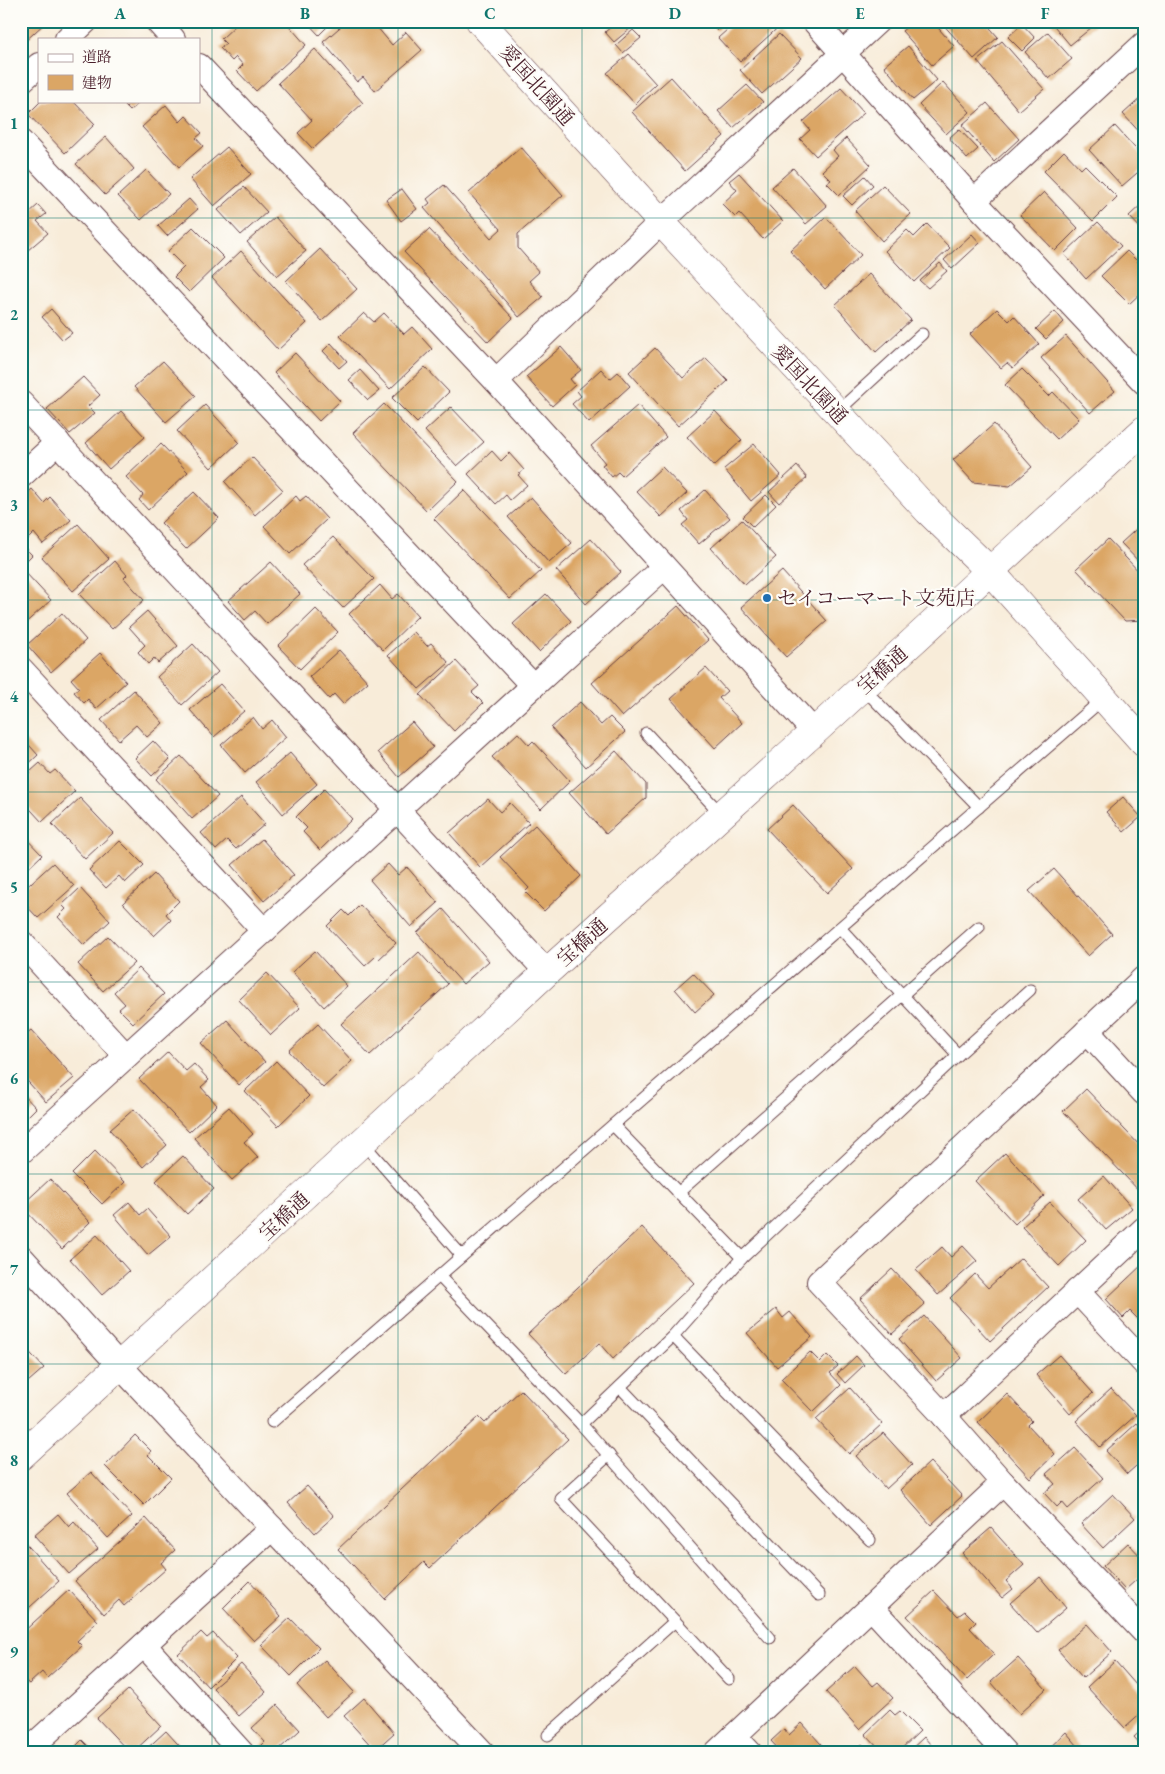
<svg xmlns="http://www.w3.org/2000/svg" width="1165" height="1774" viewBox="0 0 1165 1774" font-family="'EB Garamond','Noto Serif JP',serif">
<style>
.building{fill:#dba665}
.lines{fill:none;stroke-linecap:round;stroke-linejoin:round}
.service-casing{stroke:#643e45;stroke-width:13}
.minor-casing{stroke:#643e45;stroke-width:26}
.tertiary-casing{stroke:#643e45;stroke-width:29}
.service{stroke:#fff;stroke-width:11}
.minor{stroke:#fff;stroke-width:24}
.tertiary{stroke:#fff;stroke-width:28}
.grid{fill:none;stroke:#0f766e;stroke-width:1;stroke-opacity:0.55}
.poi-dot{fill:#1f6fb2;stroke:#fdfcf7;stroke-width:2}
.labels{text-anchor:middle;stroke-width:4.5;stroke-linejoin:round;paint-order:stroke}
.street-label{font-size:20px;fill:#4a1f2b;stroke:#fdfcf7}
.poi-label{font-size:20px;fill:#4a1f2b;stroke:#fdfcf7;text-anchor:start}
.neatline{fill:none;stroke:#0f766e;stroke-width:2}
.grid-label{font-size:16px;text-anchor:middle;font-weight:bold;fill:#0f766e}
</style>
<rect width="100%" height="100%" fill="#fdfcf7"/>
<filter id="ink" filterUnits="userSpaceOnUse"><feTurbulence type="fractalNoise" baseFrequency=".02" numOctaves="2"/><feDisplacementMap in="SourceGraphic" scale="10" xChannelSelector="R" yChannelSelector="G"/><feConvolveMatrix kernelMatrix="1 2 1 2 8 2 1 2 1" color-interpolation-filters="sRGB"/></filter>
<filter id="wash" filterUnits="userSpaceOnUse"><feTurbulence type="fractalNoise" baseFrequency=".0096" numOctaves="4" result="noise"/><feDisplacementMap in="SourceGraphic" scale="20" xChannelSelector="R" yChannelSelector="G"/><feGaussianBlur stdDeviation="1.12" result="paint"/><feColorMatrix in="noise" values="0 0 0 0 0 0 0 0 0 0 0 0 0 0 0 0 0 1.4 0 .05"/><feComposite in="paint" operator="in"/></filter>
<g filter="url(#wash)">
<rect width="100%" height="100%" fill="#f8ecd9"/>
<g id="blocks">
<!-- building -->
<g class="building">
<polygon points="21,21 47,21 21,45"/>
<polygon points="237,21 285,21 306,45 256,91 237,71 243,65 236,57 232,61 220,48 226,44 221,39 238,23"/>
<polygon points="306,21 333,21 319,35"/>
<polygon points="347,21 372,21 392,45 406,32 422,50 375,91 363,77 357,82 323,42"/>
<polygon points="618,21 627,21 632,27 614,42 605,32"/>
<polygon points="708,21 727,21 717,31"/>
<polygon points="737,21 781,21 783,23 740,62 718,38"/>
<polygon points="914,21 932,21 954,46 932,65 902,31"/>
<polygon points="940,21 984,21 998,37 974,59"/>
<polygon points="1050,21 1096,21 1097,23 1070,45"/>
<polygon points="1022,24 1035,38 1022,51 1008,37"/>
<polygon points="633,30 641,38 623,53 616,45"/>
<polygon points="1048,32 1072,59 1049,79 1025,52"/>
<polygon points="779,34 802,58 762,94 740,70"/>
<polygon points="1002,41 1044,89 1019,111 977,61"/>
<polygon points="908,46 937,80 913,100 884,66"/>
<polygon points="315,49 363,103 313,149 298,133 312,120 278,83"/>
<polygon points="629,54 656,84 635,104 607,73"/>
<polygon points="671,77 724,136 685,171 632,112"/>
<polygon points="943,82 970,112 946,134 919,105"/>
<polygon points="747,85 763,102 733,128 718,111"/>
<polygon points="841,88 864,113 816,156 800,139 810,130 803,122"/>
<polygon points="1144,95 1144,137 1123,114"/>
<polygon points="41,101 73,101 95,124 65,153 28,114"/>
<polygon points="120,101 141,101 130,111"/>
<polygon points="987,103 1019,139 994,162 962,125"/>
<polygon points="166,105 180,122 186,116 202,133 196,138 203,146 179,167 142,127"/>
<polygon points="1115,126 1144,158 1144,167 1122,186 1089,150"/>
<polygon points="959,129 978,149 967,159 949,138"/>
<polygon points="106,137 134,169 105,195 76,164"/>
<polygon points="846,138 871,165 839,195 827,183 831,180 822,171 838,156 833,150"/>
<polygon points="227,147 251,174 214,206 190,179"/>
<polygon points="521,147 563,195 518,234 518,248 539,272 529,281 543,297 519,317 424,208 430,203 427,199 444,185 491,238 501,229 469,193"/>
<polygon points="1064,151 1081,169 1085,165 1117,197 1093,221 1044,171"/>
<polygon points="793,168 827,206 806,224 772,187"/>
<polygon points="146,170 169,194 141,220 118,196"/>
<polygon points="739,173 783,221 763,239 739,213 735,217 722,204 737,190 729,181"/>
<polygon points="865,176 873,185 852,205 843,196"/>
<polygon points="883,185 911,214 882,241 855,211"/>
<polygon points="244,187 267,212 241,235 218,210"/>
<polygon points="402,189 417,209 401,221 386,200"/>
<polygon points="1044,192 1078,228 1055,251 1020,215"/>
<polygon points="189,199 198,209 167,236 158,226"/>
<polygon points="1144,202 1144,232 1129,216"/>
<polygon points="21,204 29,213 38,205 46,214 37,221 48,233 21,256"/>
<polygon points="275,217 306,251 277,276 247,242"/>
<polygon points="826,217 861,255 825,289 790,251"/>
<polygon points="1098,222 1121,246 1086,279 1064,254"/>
<polygon points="927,224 950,248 914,282 885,251 907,230 914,237"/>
<polygon points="193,227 224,258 189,292 174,277 184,267 168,251"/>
<polygon points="429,229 513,318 488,342 404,252"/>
<polygon points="972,234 980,243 952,269 944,260"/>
<polygon points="320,249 357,289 322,321 286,281"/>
<polygon points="241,251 307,323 278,350 212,278"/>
<polygon points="1127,251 1138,262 1144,257 1144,290 1129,304 1101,276"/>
<polygon points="940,263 947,271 928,288 920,281"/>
<polygon points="869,274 911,320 876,352 835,305"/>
<polygon points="51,309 72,333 63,340 42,317"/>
<polygon points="997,309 1009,321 1014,316 1039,344 1013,368 1007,363 1001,368 970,334"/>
<polygon points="1055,311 1064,322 1046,339 1036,329"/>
<polygon points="364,313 374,322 384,313 404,334 412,327 432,349 390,389 340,336"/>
<polygon points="1066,336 1115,391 1090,413 1041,358"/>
<polygon points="331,343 347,361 339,368 323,351"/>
<polygon points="561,347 581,370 570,379 575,385 552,406 526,377"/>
<polygon points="655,348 683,378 706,358 728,381 678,426 629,372"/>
<polygon points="295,353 340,401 319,421 274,373"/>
<polygon points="163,361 196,396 166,422 134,387"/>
<polygon points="425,367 449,392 417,423 392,398"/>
<polygon points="601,369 610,379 618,372 630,386 589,423 572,404 581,396 577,391"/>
<polygon points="1022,369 1049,396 1053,392 1079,419 1057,439 1005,385"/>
<polygon points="360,370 379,391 368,400 349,380"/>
<polygon points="83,377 100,395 88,406 95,413 70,434 47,409"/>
<polygon points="384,404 458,481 427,511 353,433"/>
<polygon points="205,405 239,442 211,468 177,431"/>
<polygon points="638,405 666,437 622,476 618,472 612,477 602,465 605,463 591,446"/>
<polygon points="451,407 484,442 457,466 425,431"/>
<polygon points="121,411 145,437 109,469 86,443"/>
<polygon points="715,411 742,440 714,466 687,437"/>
<polygon points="994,424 1032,467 1010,486 973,482 953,460"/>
<polygon points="161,444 188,472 148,510 139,500 143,495 126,477"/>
<polygon points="754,444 781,475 751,501 724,469"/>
<polygon points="492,451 501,461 509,453 524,470 518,475 527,485 510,500 506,495 496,504 468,474"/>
<polygon points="252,457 283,490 255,515 225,482"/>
<polygon points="797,466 807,478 779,503 769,492"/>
<polygon points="662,467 687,493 661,517 636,491"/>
<polygon points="32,489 44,503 50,497 71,520 43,544 34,533 26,541 21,535 21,499"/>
<polygon points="464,490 541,571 510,599 434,519"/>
<polygon points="705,490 730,518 699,544 682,525 688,520 681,511"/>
<polygon points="194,492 219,518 186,549 161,523"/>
<polygon points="766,495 776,505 753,527 743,517"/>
<polygon points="296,496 300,501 306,496 327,519 290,554 264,526"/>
<polygon points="531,497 572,543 549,563 508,517"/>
<polygon points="742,520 776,557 745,585 711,548"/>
<polygon points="1144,522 1144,567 1121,543"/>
<polygon points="78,524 109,559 73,591 42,557"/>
<polygon points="333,537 374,579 343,608 302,565"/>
<polygon points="591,539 621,572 586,604 556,570"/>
<polygon points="1108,539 1144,577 1144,620 1125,621 1076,569"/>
<polygon points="21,544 32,555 21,566"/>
<polygon points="115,561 127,575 124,578 144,600 112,629 79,594"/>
<polygon points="271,562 300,594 267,624 255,611 245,620 228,601"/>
<polygon points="782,571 827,621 786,657 741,607"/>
<polygon points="25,572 51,600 21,627 21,576"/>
<polygon points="380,585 392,599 398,594 418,616 383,650 349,614"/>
<polygon points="546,594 571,621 539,652 513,624"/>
<polygon points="678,606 708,640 622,717 592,683"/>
<polygon points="316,609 338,632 300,669 278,646"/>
<polygon points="147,611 178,646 158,663 154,658 148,664 138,652 145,645 129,627"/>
<polygon points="62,613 86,640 51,672 27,645"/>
<polygon points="414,632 427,646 431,643 449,663 419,689 388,655"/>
<polygon points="193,644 218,672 182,705 157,677"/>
<polygon points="339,650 368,682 343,704 334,694 329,699 309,677"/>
<polygon points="100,653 126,682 96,709 88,699 84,703 74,692 79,688 71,679"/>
<polygon points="456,661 479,686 472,692 483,703 454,731 420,695"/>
<polygon points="706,668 727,691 719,698 742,723 715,748 671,699"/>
<polygon points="220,684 244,711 214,737 190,710"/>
<polygon points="134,690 163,723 147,737 136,725 119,740 101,720"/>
<polygon points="580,702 601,725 610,717 625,732 586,767 551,728"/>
<polygon points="253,717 262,729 272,720 286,737 245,773 221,745"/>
<polygon points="412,722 433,747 399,777 378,752"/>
<polygon points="518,733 529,745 533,741 570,781 541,809 492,757"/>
<polygon points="21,736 38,755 21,771"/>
<polygon points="153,741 170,759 152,776 135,758"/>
<polygon points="616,751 646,784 646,798 606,834 569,793"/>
<polygon points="290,753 317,784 283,814 256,782"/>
<polygon points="181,756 218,796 192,819 156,779"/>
<polygon points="40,763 50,774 55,770 75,791 42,822 21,799 21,780"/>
<polygon points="324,789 352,819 320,850 303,832 307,828 296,817"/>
<polygon points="241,797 265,824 236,849 227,840 216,850 201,833"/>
<polygon points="1123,797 1141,817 1124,832 1106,812"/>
<polygon points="80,798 113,833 85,859 52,824"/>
<polygon points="488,799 500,812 510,803 529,823 480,867 449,833"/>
<polygon points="793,805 853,869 827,893 767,829"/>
<polygon points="535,825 581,876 544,911 525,892 529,888 500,857"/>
<polygon points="21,833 42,855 21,875"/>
<polygon points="262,839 294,875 264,901 232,865"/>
<polygon points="120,841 144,865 125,883 119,876 106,888 89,870"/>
<polygon points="53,863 74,886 38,918 21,900 21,892"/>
<polygon points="388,864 398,875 407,867 438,903 411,927 370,880"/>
<polygon points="1054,869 1112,934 1088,956 1029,891"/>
<polygon points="154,874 179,901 166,914 171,920 154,936 123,903"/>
<polygon points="80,888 110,921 84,945 58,917 66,909 62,905"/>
<polygon points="360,905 396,943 378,960 375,957 365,966 327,926 343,910 349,916"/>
<polygon points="443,909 489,961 463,984 417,933"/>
<polygon points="108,936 134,963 103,991 78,964"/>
<polygon points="315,951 347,986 324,1007 292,972"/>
<polygon points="419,952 448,984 370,1055 341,1024"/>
<polygon points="139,968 164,994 133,1023 119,1009 125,1004 114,992"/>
<polygon points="267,973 300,1008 271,1035 239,1000"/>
<polygon points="693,973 714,995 695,1012 675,989"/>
<polygon points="227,1020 265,1062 239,1085 201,1043"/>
<polygon points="318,1024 352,1061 323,1088 289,1051"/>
<polygon points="31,1030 74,1078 46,1102 21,1074 21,1038"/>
<polygon points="168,1052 186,1071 194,1064 209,1080 201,1087 217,1105 189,1132 139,1079"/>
<polygon points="276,1061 309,1096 278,1126 245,1091"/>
<polygon points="1086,1089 1144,1150 1143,1195 1063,1111"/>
<polygon points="21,1092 36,1108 26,1118 21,1114"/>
<polygon points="229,1107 253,1134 244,1142 258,1157 232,1180 194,1138"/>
<polygon points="134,1109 167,1145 143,1167 110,1130"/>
<polygon points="95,1151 125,1182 102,1204 72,1174"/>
<polygon points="1005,1153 1044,1196 1015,1224 975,1181"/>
<polygon points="183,1156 214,1189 187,1214 156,1181"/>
<polygon points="1104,1176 1132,1208 1106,1230 1078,1199"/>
<polygon points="50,1179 90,1222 62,1249 21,1206"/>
<polygon points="129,1202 140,1215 147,1209 171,1236 148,1255 114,1215"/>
<polygon points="1050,1202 1086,1240 1059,1266 1022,1227"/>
<polygon points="642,1227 694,1283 613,1359 599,1343 566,1374 528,1334"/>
<polygon points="97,1235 129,1271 102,1295 70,1259"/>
<polygon points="963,1246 977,1261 938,1295 916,1270 942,1247 951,1257"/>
<polygon points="1021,1258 1048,1287 990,1341 950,1298 975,1274 988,1288"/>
<polygon points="1144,1263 1144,1325 1130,1311 1123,1318 1106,1299"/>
<polygon points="892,1269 925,1304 892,1334 860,1299"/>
<polygon points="776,1309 783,1318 790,1312 812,1337 777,1367 747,1333"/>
<polygon points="924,1316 962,1358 936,1381 899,1339"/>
<polygon points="21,1343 44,1368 21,1388"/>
<polygon points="810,1352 820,1362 827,1355 838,1366 830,1373 841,1385 813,1412 781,1379"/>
<polygon points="1059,1355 1093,1393 1070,1414 1036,1375"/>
<polygon points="856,1356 864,1365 845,1383 837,1374"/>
<polygon points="850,1388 882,1424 849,1454 816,1419"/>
<polygon points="1111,1389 1136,1415 1100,1447 1076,1421"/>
<polygon points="521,1390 568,1439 430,1568 424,1562 385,1599 338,1549 479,1417 485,1423"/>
<polygon points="1007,1394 1032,1421 1028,1425 1055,1454 1030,1478 978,1422"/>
<polygon points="1137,1423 1144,1431 1144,1459 1127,1474 1106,1451"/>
<polygon points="883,1433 912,1465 886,1489 856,1456"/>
<polygon points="135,1435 151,1451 148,1455 171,1478 144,1505 105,1466"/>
<polygon points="1075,1448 1103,1478 1068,1509 1062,1502 1057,1507 1044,1493 1055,1484 1046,1474"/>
<polygon points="930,1462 962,1496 931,1525 900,1490"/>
<polygon points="91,1472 132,1516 108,1538 67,1493"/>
<polygon points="307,1486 334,1516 315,1533 288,1503"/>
<polygon points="1113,1494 1135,1518 1103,1548 1081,1524"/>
<polygon points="58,1514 69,1527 74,1522 98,1549 69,1574 34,1535"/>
<polygon points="146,1518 175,1550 161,1563 166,1569 124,1606 119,1600 104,1614 75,1581"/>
<polygon points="991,1528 1024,1565 1006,1581 1013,1589 1002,1598 962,1553"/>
<polygon points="21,1538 59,1581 21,1615"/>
<polygon points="1128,1543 1144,1560 1144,1573 1125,1590 1103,1566"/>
<polygon points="1040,1577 1066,1608 1037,1633 1010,1603"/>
<polygon points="250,1581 281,1616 254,1641 223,1608"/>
<polygon points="69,1590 98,1621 77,1641 82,1646 47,1678 42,1672 29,1684 21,1677 21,1634"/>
<polygon points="934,1591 958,1616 965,1611 976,1622 970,1628 994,1654 967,1680 907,1616"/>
<polygon points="290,1618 319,1648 291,1676 261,1645"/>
<polygon points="1087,1624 1112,1652 1083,1678 1058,1650"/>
<polygon points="201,1632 207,1638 213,1633 237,1658 208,1687 178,1654"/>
<polygon points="1018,1658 1046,1689 1019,1714 991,1682"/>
<polygon points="325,1660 354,1692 326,1717 297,1685"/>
<polygon points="1115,1661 1144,1694 1144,1711 1125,1728 1087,1687"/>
<polygon points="241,1664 266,1692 239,1716 213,1688"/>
<polygon points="855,1666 873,1686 878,1682 893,1698 859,1729 826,1692"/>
<polygon points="128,1690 161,1726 132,1753 130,1753 97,1718"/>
<polygon points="364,1698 394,1733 375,1750 344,1716"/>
<polygon points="277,1705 300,1730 275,1753 267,1753 261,1746 265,1742 252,1728"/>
<polygon points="890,1710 895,1715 900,1711 920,1731 897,1753 883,1753 865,1734"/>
<polygon points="802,1723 829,1753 782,1753 771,1741 784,1729 789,1735"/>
<polygon points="1144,1728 1144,1748 1134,1737"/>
<polygon points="166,1731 186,1753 142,1753"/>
<polygon points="1066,1732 1084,1753 1044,1753"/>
<polygon points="924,1737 938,1753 907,1753"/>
<polygon points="82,1740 95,1753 69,1753"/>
<polygon points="862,1744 870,1753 853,1753"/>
</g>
</g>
</g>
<g filter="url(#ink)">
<use href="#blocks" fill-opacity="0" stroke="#643e45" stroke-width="1"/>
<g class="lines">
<!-- service casing -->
<g class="service-casing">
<g id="service">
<polyline points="837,412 922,334"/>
<polyline points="863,688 979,807"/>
<polyline points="646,733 722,815"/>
<polyline points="840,928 958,1055 742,1258 673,1336 870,1540"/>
<polyline points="958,1055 1030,990"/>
<polyline points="613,1125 742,1258"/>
<polyline points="363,1143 462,1256 1103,699"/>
<polyline points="678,1193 979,927"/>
<polyline points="439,1276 581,1424 673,1336"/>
<polyline points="620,1387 819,1595"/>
<polyline points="272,1422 462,1256"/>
<polyline points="581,1424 770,1638"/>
<polyline points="609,1455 561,1499 729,1679"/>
<polyline points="548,1735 675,1621"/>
</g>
</g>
<!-- minor casing -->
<g class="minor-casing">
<g id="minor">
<polyline points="157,21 173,39"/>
<polyline points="814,21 974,201 1144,382"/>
<polyline points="67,39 86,21"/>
<polyline points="199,66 496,381 814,732"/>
<polyline points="21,81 39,65"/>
<polyline points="21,142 533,686"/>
<polyline points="974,201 1144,44"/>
<polyline points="496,381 661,222 878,21"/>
<polyline points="21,403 547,972"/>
<polyline points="21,476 58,442"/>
<polyline points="21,669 264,931"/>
<polyline points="21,942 126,1056"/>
<polyline points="1144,978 819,1282 944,1416 1003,1483 1144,1632"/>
<polyline points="1087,1031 1144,1093"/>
<polyline points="21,1152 664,567"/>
<polyline points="21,1257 120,1366 483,1753"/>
<polyline points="1077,1291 1144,1363"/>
<polyline points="944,1416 1144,1229"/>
<polyline points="871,1607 1005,1753"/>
<polyline points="144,1645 242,1753"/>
<polyline points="734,1736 750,1753"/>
<polyline points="25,1753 272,1528"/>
<polyline points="716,1753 1003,1483"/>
</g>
</g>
<!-- tertiary casing -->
<g class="tertiary-casing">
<g id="tertiary">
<polyline points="480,21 661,222 837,412 928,511 990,571 1144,743"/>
<polyline points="21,1456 547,972 814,732 1144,430"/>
</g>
</g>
<!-- service -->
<use href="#service" class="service"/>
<!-- minor -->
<use href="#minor" class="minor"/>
<!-- tertiary -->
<use href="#tertiary" class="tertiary"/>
</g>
</g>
<!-- grid -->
<path class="grid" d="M212,21V1753M398,21V1753M582,21V1753M768,21V1753M952,21V1753M21,218H1144M21,410H1144M21,600H1144M21,792H1144M21,982H1144M21,1174H1144M21,1364H1144M21,1556H1144"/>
<!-- markers -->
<circle class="poi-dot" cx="767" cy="598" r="5"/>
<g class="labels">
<!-- street labels -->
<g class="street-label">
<text transform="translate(537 85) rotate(48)" y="7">愛国北園通</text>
<text transform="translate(810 384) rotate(47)" y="7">愛国北園通</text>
<text transform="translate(882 670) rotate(-42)" y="7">宝橋通</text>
<text transform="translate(582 942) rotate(-42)" y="7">宝橋通</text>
<text transform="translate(284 1216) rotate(-43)" y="7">宝橋通</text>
</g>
<!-- poi labels -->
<g class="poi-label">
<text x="777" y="605">セイコーマート文苑店</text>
</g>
</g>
<!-- margin -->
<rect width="1165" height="1774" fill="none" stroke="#fdfcf7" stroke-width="55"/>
<!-- legend -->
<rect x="38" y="38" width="162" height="65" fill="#fdfcf7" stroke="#b5a4a5"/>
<rect x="48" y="54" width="25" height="8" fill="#ffffff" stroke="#b5a4a5"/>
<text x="82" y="62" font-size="15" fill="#4a1f2b">道路</text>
<rect x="48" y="75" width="25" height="15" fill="#dba665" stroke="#b5a4a5"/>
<text x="82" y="88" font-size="15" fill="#4a1f2b">建物</text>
<rect x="28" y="28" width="1110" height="1718" class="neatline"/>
<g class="grid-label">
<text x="120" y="19">A</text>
<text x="305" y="19">B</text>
<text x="490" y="19">C</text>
<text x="675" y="19">D</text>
<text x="860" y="19">E</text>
<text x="1045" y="19">F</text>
<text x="14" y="129">1</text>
<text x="14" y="320">2</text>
<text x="14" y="511">3</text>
<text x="14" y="702">4</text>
<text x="14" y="893">5</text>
<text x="14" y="1084">6</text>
<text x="14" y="1275">7</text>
<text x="14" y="1466">8</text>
<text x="14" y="1657">9</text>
</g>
</svg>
